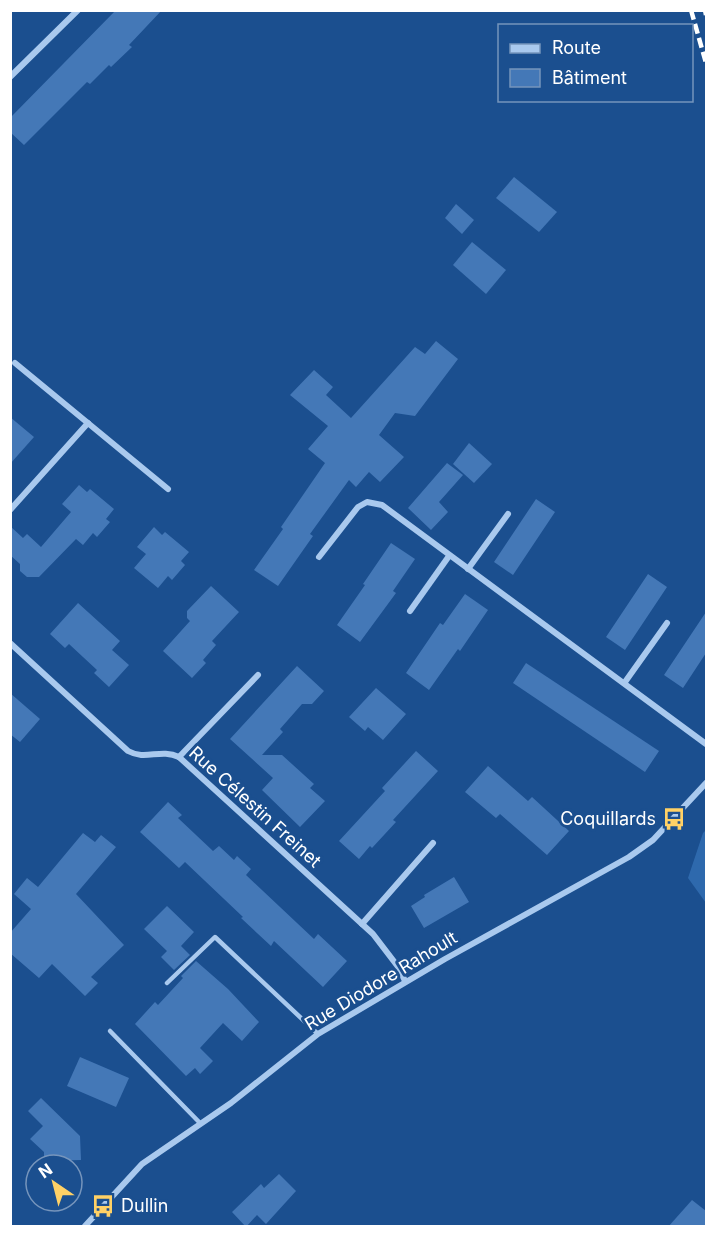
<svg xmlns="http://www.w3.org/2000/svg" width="717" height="1237" viewBox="0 0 717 1237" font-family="Inter,sans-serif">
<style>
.green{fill:#2e69ad}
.building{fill:#4478b7}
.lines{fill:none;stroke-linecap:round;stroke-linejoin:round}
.service{stroke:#a9c9ee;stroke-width:4.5}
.minor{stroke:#a9c9ee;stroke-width:6}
.rail{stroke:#fff;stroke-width:4.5;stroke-dasharray:10 4.5;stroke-linecap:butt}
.labels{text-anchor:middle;stroke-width:6;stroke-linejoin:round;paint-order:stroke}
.street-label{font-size:18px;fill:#fff;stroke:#1b4f8f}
.poi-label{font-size:18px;fill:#fff;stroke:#1b4f8f;text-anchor:end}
</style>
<rect width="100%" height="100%" fill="#1b4f8f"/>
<!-- green -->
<polygon class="green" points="706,830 706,903 688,878 703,833"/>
<!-- building -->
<g class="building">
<polygon points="116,10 162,10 129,45 132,47 111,67 109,65 90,84 87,82 24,145 10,132 10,118"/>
<polygon points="514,177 557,212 539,232 496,198"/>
<polygon points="456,204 474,220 462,234 445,218"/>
<polygon points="472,242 506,270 486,294 453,265"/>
<polygon points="436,341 458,359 415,416 395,413 379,435 404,457 380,482 369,472 356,487 349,480 310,534 313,536 278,586 254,570 283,529 281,527 325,463 308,449 328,426 290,395 314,370 333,387 326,395 351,418 415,347 425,354"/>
<polygon points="10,417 34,437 10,464"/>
<polygon points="469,443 492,464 474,483 453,464"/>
<polygon points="447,463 463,475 439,502 448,512 431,530 408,508"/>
<polygon points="79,485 87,492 90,489 114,509 106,519 110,522 97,537 93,533 83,545 76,539 39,577 27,577 20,571 20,564 10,555 10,526 23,538 27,534 41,547 71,512 62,504"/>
<polygon points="536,499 555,512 513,575 494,562"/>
<polygon points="154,527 162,535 165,532 189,552 181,561 185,565 172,580 168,576 158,588 134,568 146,554 137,547"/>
<polygon points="391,543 415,559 393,591 396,593 360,642 337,625 365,585 363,584"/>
<polygon points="648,574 667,587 625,650 606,637"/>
<polygon points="211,586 239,612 212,641 216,645 203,660 206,663 192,678 163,651 190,621 187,618 187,611"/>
<polygon points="465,594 488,610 460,651 458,649 429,690 406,673 440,623 443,625"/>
<polygon points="78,603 120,641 112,650 129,665 109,687 94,673 97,670 69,644 65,648 50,634"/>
<polygon points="706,612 706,653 683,688 664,675"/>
<polygon points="526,663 659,751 645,772 513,683"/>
<polygon points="297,666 324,691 312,704 302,704 280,729 283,732 262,755 282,755 314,784 310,788 325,801 300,827 262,790 273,778 230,739"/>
<polygon points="376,688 406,714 383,740 368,727 365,731 349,717"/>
<polygon points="10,693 40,719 20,742 10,734"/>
<polygon points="416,751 438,771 393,820 396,822 372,848 370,846 359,859 339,841 385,791 382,788"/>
<polygon points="488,766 528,801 532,797 569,831 547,855 500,814 496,818 465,792"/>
<polygon points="168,802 182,815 178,818 213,851 219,846 234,860 237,856 251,869 246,875 314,939 318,934 347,961 323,987 274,941 271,946 241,918 243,917 185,862 179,868 140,832"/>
<polygon points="83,833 95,842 101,835 116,847 76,894 124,945 91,977 98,983 85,996 52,964 39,978 10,953 10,933 31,909 14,894 27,878 38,887"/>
<polygon points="454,877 469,902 424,928 411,906 425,897 424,895"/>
<polygon points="167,906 194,932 181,946 190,955 174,970 161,957 167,951 144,929"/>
<polygon points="196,961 228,989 259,1022 242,1041 223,1023 200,1048 213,1061 200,1074 195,1068 186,1076 135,1024 155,1002 158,1005 183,978 181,976"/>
<polygon points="80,1057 129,1078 116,1107 67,1086"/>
<polygon points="41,1098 80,1136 81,1160 44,1161 44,1152 30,1139 43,1126 28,1111"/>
<polygon points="279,1174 296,1191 266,1224 257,1215 246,1227 232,1212 261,1184 264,1188"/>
<polygon points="692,1200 706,1211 706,1227 668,1227"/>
</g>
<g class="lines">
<!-- service -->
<g class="service">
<polyline points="167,983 215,937 318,1034"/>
<polyline points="110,1031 200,1123"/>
</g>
<!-- minor -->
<g class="minor">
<polyline points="10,77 78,10"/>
<polyline points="15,363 168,489"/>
<polyline points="10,510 88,423"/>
<polyline points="319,557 358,507 367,502 382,505 706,744"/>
<polyline points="468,569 508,514"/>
<polyline points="410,611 449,556"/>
<path d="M10,643L128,751C146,761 160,748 179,757L373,934L399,968L405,981"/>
<polyline points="625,682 667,623"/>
<polyline points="179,757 258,675"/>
<polyline points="362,924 433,843"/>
<polyline points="85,1226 142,1164 231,1103 318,1034 445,959 629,857 653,840 706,783"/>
</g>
<!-- rail -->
<g class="rail">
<polyline points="691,10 706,63"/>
<polyline points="705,10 706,15"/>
</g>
</g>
<!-- icons -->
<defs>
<g id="bus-bare" transform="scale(1.8)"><path d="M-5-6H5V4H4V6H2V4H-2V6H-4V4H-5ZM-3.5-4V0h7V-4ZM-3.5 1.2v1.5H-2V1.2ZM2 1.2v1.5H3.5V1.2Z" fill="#ffd166" stroke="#1b4f8f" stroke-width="2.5" paint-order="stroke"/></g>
</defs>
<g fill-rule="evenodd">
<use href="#bus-bare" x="674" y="819"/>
<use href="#bus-bare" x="103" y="1206"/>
</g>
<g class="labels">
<!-- street labels -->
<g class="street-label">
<text transform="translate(255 807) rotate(42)" y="6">Rue Célestin Freinet</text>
<text transform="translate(381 981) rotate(-31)" y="6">Rue Diodore Rahoult</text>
</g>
<!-- poi labels -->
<g class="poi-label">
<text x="656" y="825">Coquillards</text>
<text x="121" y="1212" text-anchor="start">Dullin</text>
</g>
</g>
<!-- border -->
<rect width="717" height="1237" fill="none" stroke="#ffffff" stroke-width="24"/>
<!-- legend -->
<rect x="498" y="24" width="195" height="78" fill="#1b4f8f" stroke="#7695bc" stroke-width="1.5"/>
<rect x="510" y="44" width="30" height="9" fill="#a9c9ee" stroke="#7695bc" stroke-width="1.5"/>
<text x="552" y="54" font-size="18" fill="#ffffff">Route</text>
<rect x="510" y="69" width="30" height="18" fill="#4478b7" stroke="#7695bc" stroke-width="1.5"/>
<text x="552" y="84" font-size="18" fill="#ffffff">Bâtiment</text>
<!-- north arrow -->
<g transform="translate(54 1183) rotate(325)"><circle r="28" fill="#1b4f8f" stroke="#7695bc" stroke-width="1.5"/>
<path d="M0-4.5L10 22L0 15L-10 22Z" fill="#ffd166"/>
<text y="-9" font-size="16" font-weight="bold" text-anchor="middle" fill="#ffffff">N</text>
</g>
</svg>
